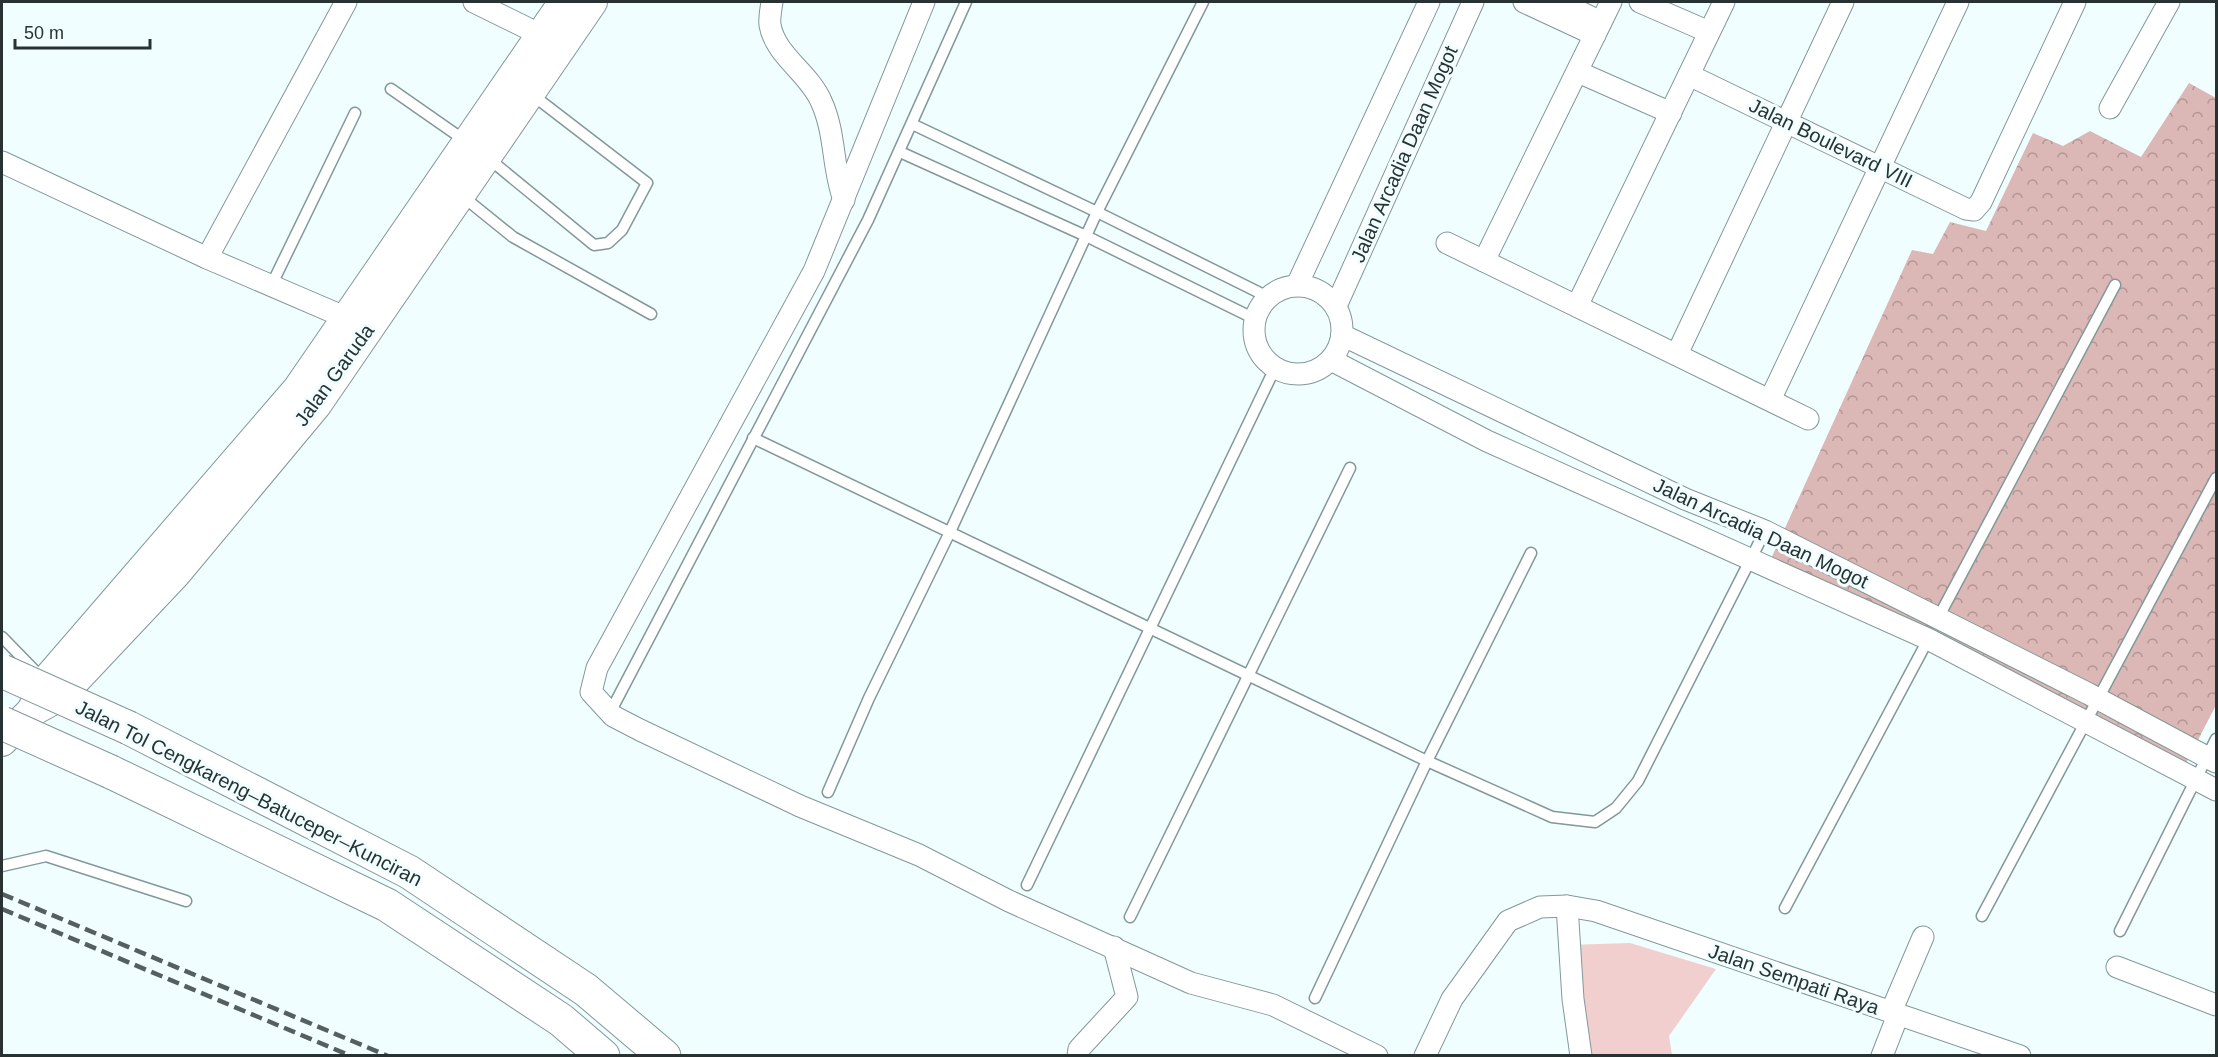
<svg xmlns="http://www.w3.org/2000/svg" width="2218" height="1057" viewBox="0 0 2218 1057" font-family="Helvetica,sans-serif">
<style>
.grass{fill:#f1cfce}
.forest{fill:url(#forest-crowns)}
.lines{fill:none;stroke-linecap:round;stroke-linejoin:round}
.lane-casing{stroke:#829899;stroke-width:13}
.street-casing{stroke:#829899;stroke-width:23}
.secondary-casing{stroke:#829899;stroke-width:32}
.highway-casing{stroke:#829899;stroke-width:35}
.lane{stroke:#fff;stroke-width:10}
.street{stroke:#fff;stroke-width:21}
.secondary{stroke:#fff;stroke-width:30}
.highway{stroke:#fff;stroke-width:33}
.rail{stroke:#555f5f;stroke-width:4.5;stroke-dasharray:12 6;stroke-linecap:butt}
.highway-bridge-casing{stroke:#829899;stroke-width:35;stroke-linecap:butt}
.highway-bridge{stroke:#fff;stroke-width:33}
.labels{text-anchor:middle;stroke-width:6;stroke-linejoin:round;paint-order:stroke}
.street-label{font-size:20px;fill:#293232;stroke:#f0feff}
</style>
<defs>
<pattern id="forest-crowns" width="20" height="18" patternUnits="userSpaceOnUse" patternTransform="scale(1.5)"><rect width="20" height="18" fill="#dbb7b5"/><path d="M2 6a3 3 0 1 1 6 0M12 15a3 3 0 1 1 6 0" fill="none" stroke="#b29594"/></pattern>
</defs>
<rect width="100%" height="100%" fill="#f0feff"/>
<!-- grass -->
<polygon class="grass" points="1630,943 1716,969 1669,1036 1672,1055 1577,1055 1568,945"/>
<!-- forest -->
<polygon class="forest" points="2189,83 2216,98 2216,705 2179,777 1911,640 1764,574 1912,250 1933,254 1950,222 1986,231 2033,133 2063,146 2090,131 2141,157"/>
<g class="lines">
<!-- lane casing -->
<g class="lane-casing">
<g id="lane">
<polyline points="391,89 467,142"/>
<polyline points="912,124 1097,212 1268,297"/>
<polyline points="900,152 1086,236 1255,319"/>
<polyline points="488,158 594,245 608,243 622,230 647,183 530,93"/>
<polyline points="461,195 513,237 651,314"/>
<polyline points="271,286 355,113"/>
<polyline points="753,438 1427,761 1552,817 1595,822 1616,808 1638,781 1765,531"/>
<polyline points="1936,622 2115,285"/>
<polyline points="2,637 39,675"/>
<polyline points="614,705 868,220 966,2"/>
<polyline points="828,792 869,698 949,534 1097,212 1203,2"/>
<polyline points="2,866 46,856 186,901"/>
<polyline points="1027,885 1275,368"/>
<polyline points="1785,908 1930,636"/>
<polyline points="1982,916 2216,478"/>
<polyline points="1130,917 1350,468"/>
<polyline points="2120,931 2216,739"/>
<polyline points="1315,998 1427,761 1531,553"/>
</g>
</g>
<!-- street casing -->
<g class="street-casing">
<g id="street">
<polyline points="474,2 541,35"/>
<path d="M772,2C771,9 769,18 770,25C775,55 809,73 821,101C836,133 832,168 844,200"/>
<polyline points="924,2 814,271 597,668 591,692 613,716 640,730 800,806 919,855 1009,901 1191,983 1273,1005 1377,1056"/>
<polyline points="1524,2 1595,35"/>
<polyline points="1559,2 1601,22"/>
<polyline points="1640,2 1709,32"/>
<polyline points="1578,72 1671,113"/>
<polyline points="1689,75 1966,209 1974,210 1981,202 2075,2"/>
<polyline points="2110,108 2169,2"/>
<polyline points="2,162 207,258 349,319"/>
<polyline points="1447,243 1808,419"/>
<polyline points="207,258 346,2"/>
<polyline points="1484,261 1611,2"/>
<polyline points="1297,285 1429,2"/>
<circle cx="1298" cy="330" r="44"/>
<polyline points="1336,306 1473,2"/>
<polyline points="1577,306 1724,2"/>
<polyline points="1342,335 1685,499 1765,531 2089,694 2216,762"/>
<polyline points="1677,354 1843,2"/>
<polyline points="1331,360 1487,441 1928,639 2216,790"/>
<polyline points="1770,400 1958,2"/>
<polyline points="1567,906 1573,999 1581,1056"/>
<polyline points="2117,967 2216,1005"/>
<polyline points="1891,1012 1923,937"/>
<polyline points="1078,1056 1079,1049 1127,997 1114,947"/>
<polyline points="1425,1056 1452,999 1508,921 1540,907 1567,906 1596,911 2020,1056"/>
<polyline points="1882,1056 1898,1015"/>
</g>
</g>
<!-- secondary casing -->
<g class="secondary-casing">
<g id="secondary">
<polyline points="32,711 46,681 298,389 564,2"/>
<polyline points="2,741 32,711 61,695 176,573 316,405 592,2"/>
</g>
</g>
<!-- highway casing -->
<g class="highway-casing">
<g id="highway">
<polyline points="129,728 409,872 586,990 664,1056"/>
<polyline points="111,772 387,905 561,1020 603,1056"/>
</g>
</g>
<!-- lane -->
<use href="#lane" class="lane"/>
<!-- street -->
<use href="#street" class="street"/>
<!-- secondary -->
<use href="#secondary" class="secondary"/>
<!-- highway -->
<use href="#highway" class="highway"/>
<!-- rail -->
<g class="rail">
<polyline points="2,894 388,1056"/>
<polyline points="2,909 351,1056"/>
</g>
<!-- highway-bridge casing -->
<g class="highway-bridge-casing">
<g id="highway-bridge">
<polyline points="2,671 129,728"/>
<polyline points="2,723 111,772"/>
</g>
</g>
<!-- highway-bridge -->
<use href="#highway-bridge" class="highway-bridge"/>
</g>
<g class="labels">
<!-- street labels -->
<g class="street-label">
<text transform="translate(1831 143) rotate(26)" y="7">Jalan Boulevard VIII</text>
<text transform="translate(1404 154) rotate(-66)" y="7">Jalan Arcadia Daan Mogot</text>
<text transform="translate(334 375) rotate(-54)" y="7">Jalan Garuda</text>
<text transform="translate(1761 533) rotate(25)" y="7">Jalan Arcadia Daan Mogot</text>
<text transform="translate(249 793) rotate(27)" y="7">Jalan Tol Cengkareng–Batuceper–Kunciran</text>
<text transform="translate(1794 979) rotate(19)" y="7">Jalan Sempati Raya</text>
</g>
</g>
<!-- border -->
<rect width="2218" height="1057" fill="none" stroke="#293232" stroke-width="6"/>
<!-- scale -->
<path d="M15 39v9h135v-9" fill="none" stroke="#293232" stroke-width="3"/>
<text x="24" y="39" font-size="18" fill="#293232" stroke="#f0feff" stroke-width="4.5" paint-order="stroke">50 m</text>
</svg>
